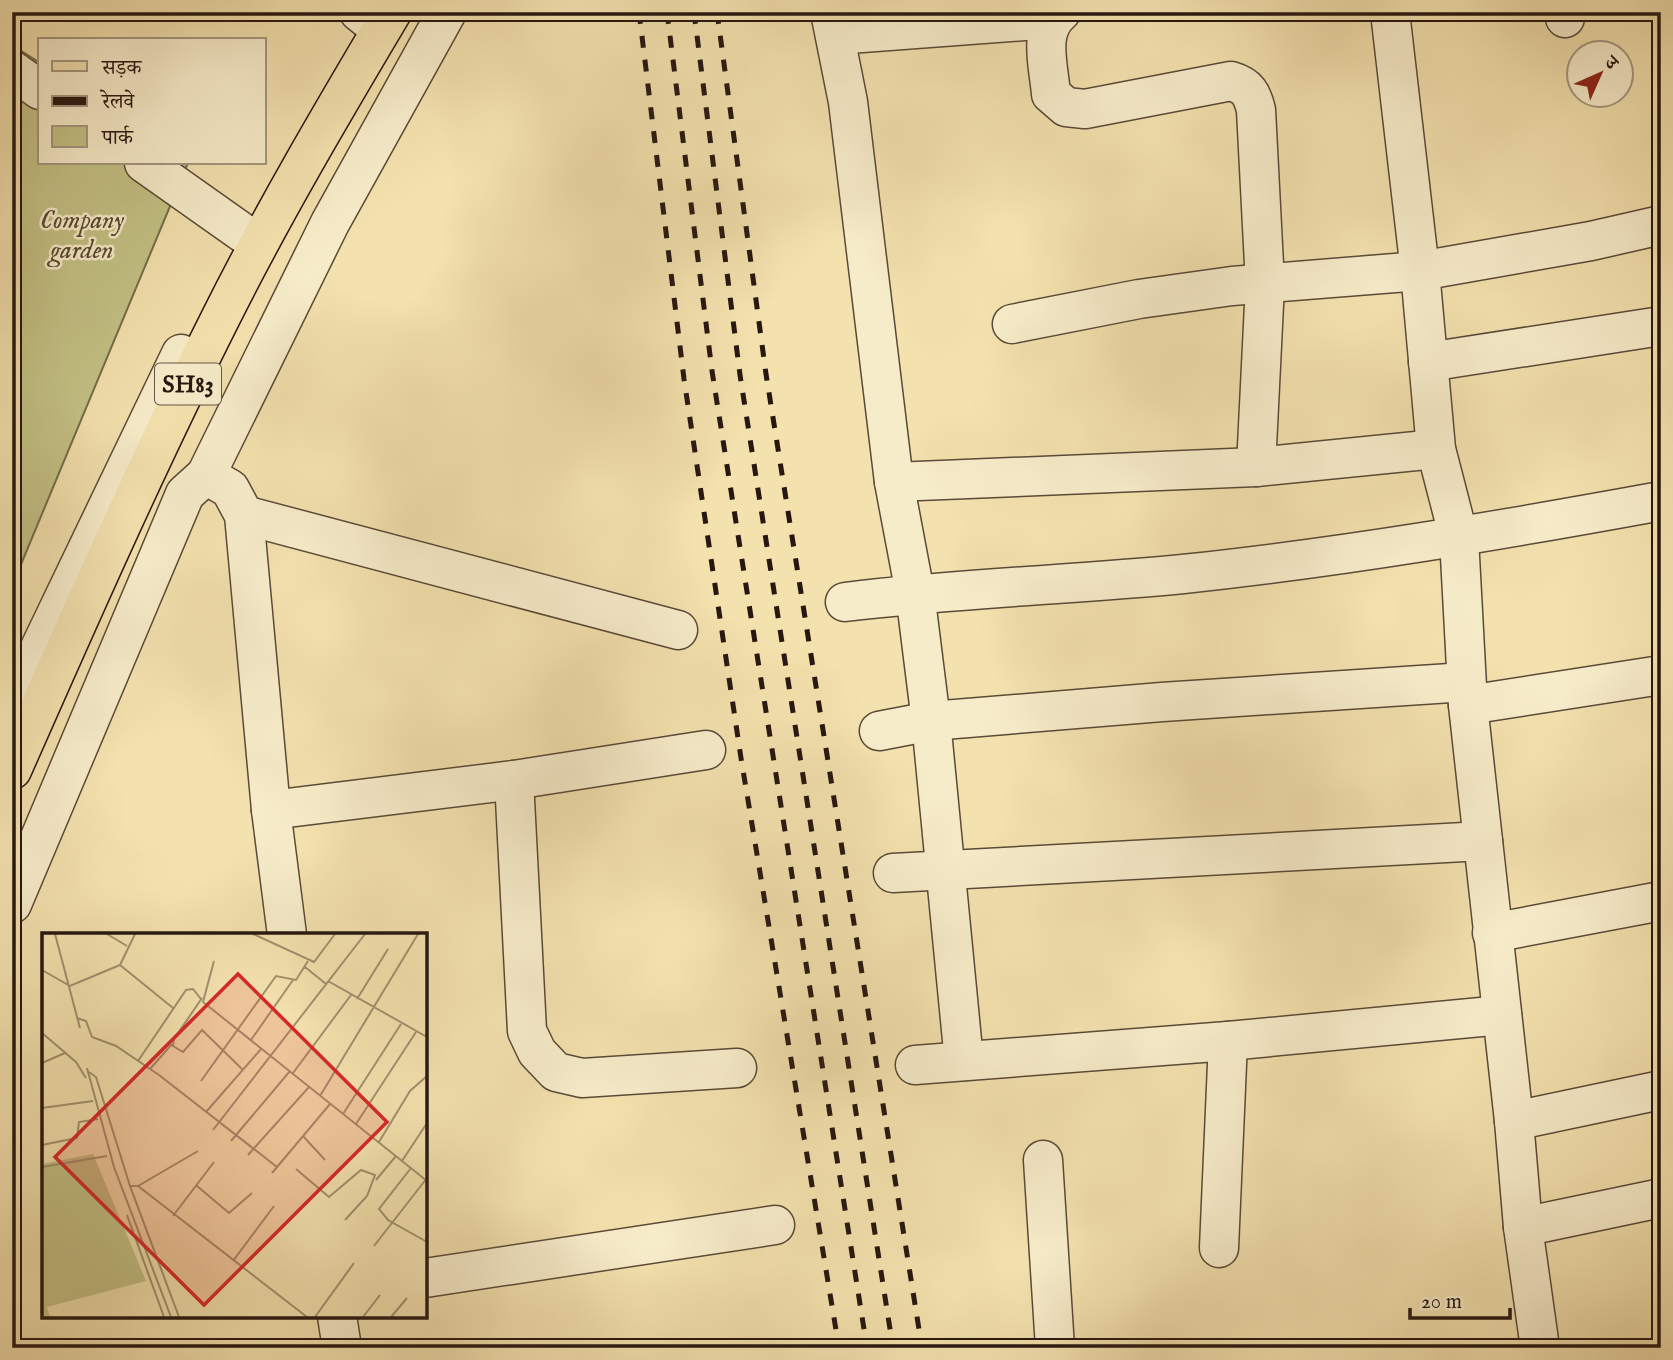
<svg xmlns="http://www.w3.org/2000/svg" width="1673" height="1360" viewBox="0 0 1673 1360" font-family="'IM FELL English','Noto Serif Devanagari',serif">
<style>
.green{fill:#c3c185;stroke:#756c4b;stroke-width:2}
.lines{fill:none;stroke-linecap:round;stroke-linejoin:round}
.minor-casing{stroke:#5a4a38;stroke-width:41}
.major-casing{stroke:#271711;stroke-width:41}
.minor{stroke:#f7ecca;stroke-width:38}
.major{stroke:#f3e1ae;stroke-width:38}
.rail{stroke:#271711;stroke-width:5;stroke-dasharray:12 12;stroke-linecap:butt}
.labels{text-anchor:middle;stroke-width:5;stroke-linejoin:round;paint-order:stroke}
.shield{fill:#f7ecca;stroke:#655748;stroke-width:2}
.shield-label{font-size:24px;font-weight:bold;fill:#271711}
.park-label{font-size:26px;font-style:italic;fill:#564a34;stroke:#f7ecca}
.inset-road{fill:none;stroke:#a1906f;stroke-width:2}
.view{fill:#d62828;fill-opacity:0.15;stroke:#d62828;stroke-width:3.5}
.inset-edge{fill:none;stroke:#271711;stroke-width:3.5}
</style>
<rect width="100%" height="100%" fill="#f3e1ae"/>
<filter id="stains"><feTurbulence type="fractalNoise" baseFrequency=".00286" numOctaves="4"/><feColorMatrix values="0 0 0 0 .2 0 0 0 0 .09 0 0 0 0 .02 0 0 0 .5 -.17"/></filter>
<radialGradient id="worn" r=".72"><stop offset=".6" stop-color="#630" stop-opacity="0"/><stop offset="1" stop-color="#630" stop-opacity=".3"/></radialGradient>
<!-- green -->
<polygon class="green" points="12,45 40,63 40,163 188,163 12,586"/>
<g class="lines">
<!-- minor casing -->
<g class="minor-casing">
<g id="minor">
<polyline points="359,12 369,20"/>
<polyline points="830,12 848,102 894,482 915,593 931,721 964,1061"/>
<path d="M1061,12C1037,31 1049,67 1051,94L1066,107L1085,109L1231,81C1248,86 1252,94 1256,110L1265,284L1256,467"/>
<polyline points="1390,12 1420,271 1436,449 1459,538 1468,705 1514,1121 1523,1227 1540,1348"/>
<polyline points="1564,12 1565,18"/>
<polyline points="835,35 1052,19"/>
<polyline points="12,70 40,90"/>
<polyline points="144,163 243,233"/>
<polyline points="1012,324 1139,299 1232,286 1420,271 1591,241 1661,225"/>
<polyline points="1428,362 1661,326"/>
<polyline points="206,475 330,223 447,12"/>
<polyline points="894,482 1256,467 1436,449"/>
<polyline points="244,515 678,630"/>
<path d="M845,602C957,588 1071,585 1183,574C1344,557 1502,530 1661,501"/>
<polyline points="1468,705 1661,675"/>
<polyline points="12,706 181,354"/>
<polyline points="879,731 931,721 1162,702 1466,682"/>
<polyline points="514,780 527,1031 537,1052 556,1072 582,1078 737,1068"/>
<polyline points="271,810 514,780 706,750"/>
<polyline points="893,873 1483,841"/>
<polyline points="12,904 185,494 206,475 230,489 244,515 271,810 287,935"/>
<polyline points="1492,933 1661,901"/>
<polyline points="915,1065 1228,1041 1502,1015"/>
<polyline points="1514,1121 1661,1090"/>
<polyline points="1043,1160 1055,1348"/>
<polyline points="1523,1227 1661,1198"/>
<polyline points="1219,1248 1228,1041"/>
<polyline points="425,1278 775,1225"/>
<polyline points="337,1316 342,1348"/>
</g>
</g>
<!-- major casing -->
<g class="major-casing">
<path id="major" d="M12,770C79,618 146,466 221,317C273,213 332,113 392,12"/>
</g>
<!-- minor -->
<use href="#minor" class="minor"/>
<!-- major -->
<use href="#major" class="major"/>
<!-- rail -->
<g class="rail">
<polyline points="639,12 684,379 741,758 839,1348"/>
<polyline points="667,12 712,371 867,1348"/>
<polyline points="694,12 740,375 893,1348"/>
<polyline points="717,12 766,374 922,1348"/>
</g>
</g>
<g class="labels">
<!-- shield labels -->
<rect class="shield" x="155" y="363.5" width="66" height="41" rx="5"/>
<g class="shield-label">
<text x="188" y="392">SH83</text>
</g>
<!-- park labels -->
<g class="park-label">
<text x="82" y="228">Company<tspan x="82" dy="30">garden</tspan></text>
</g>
</g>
<!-- overview -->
<g transform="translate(42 933)">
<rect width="385" height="385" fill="#f3e1ae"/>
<path d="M51,221L104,348L5,374L8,384H0V231Z" fill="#c3c185"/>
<path class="inset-road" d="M13,1L38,95M65,1L85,13M93,1L78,32L131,75M211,1L272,29L293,1M172,28L161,69L385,248M263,34L284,51M0,37L28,53L78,32M286,48L385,104M160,65L132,106L131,113L141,119L160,97L201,137M315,66L346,16M35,85L44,88L50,104L74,113L117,142L235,234M0,100L34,129L44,145M209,107L251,47M96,128L144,57L151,56L159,66M0,130L23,120M45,135L72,234L129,384M108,136L130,111M47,139L54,144L88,253M251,140L309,62M159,148L234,43L254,47L266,28M278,163L376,1M0,175L51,168M164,179L219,116M301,181L359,91M314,191L374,99M171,197L323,1M261,203L283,227M189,208L248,138M337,209L368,158L385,143M0,212L35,205L37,189L56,186M206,222L267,154M360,228L385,190M0,234L65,223M369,235L337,276L346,287L385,309M254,236L287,264L319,237L333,242L325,263L303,287M230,240L288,171M334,247L354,223M96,253L156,218M155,253L187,280L210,260M85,282L122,384M131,283L172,229M332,313L385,245M191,328L232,273M137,384L88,253H96L265,384M273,384L312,330M321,384L338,362M349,384L365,365"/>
<path class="view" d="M196,41L345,189L162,372L13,224Z"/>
<rect width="385" height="385" class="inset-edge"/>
</g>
<!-- margin -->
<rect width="1673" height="1360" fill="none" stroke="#f3e1ae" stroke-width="42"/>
<rect x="14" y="14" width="1645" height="1332" fill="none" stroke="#271711" stroke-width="3.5"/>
<rect x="21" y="21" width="1631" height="1318" fill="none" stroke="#271711" stroke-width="2"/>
<!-- legend -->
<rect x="38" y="38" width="228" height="126" fill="#f7ecca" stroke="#a49780" stroke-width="2"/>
<rect x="52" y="61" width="35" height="10" fill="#f3e1ae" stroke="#a49780" stroke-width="2"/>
<text x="102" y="74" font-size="21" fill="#271711">सड़क</text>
<rect x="52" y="96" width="35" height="10" fill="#271711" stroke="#a49780" stroke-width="2"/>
<text x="102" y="108" font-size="21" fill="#271711">रेलवे</text>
<rect x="52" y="126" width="35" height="21" fill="#c3c185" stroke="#a49780" stroke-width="2"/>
<text x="102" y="144" font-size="21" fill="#271711">पार्क</text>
<!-- north arrow -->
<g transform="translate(1600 74) rotate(45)"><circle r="33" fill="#f7ecca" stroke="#a49780" stroke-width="2"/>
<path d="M0-5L12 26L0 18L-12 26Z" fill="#8f2418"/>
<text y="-10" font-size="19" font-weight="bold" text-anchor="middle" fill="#271711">उ</text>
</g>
<!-- scale -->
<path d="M1410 1308v10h100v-10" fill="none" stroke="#271711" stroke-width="3.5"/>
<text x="1421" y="1308" font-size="21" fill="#271711" stroke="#f7ecca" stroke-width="5" paint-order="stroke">20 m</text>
<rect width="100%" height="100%" filter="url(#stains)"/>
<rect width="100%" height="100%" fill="url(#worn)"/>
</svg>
